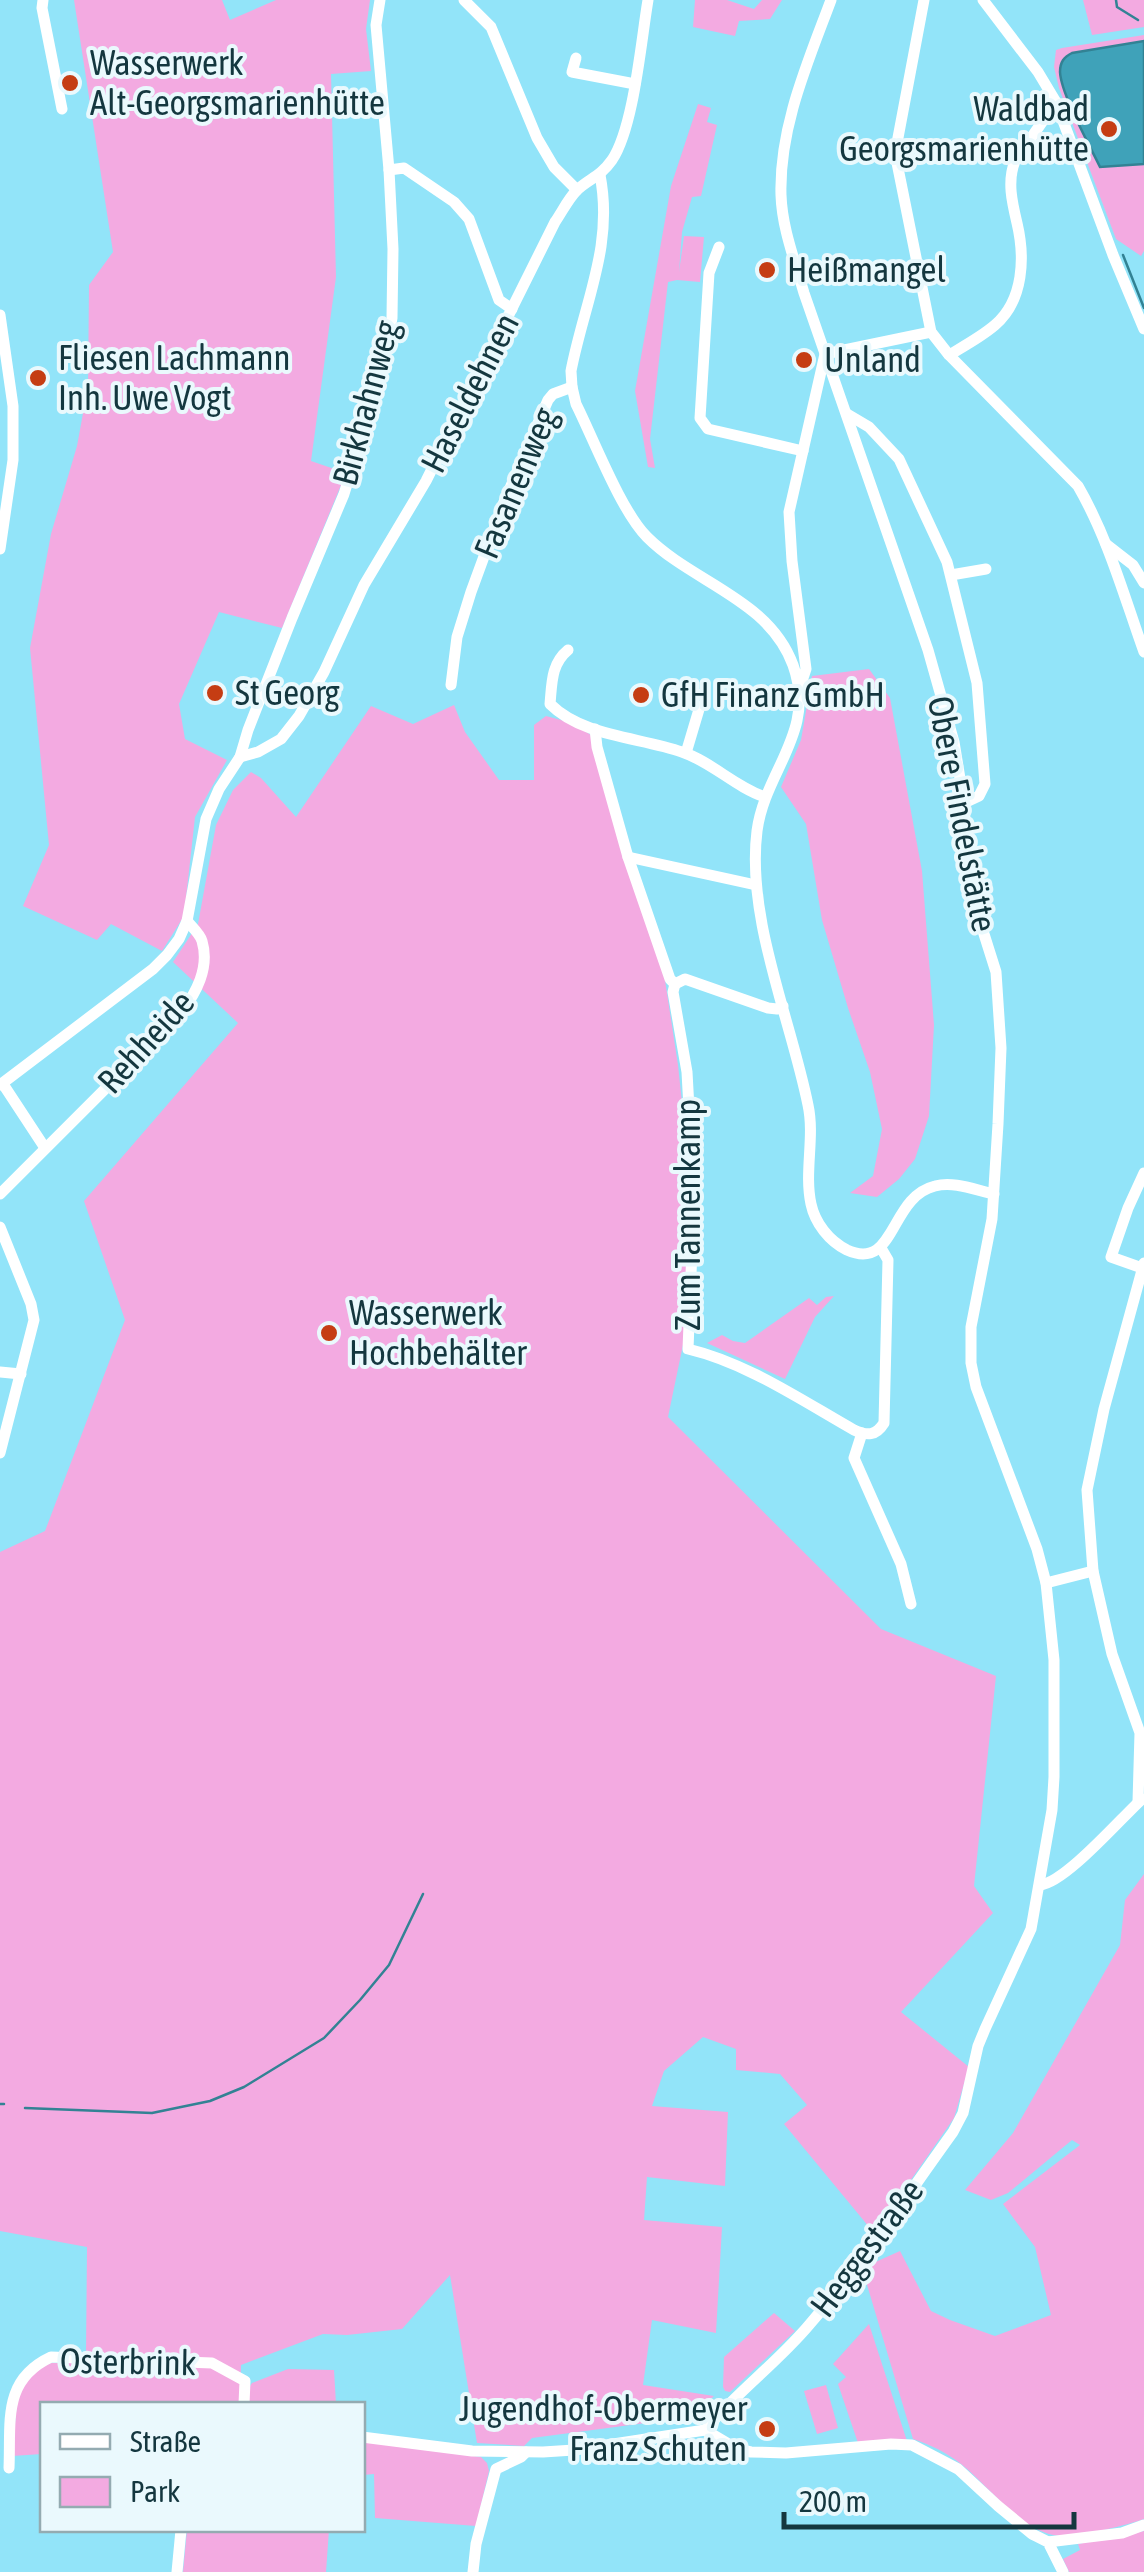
<svg xmlns="http://www.w3.org/2000/svg" width="1144" height="2572" viewBox="0 0 1144 2572" font-family="'Asap Condensed',sans-serif">
<style>
.green{fill:#f3aae1}
.water{fill:#3fa2b9;stroke:#328294;stroke-width:2.5}
.lines{fill:none;stroke-linecap:round;stroke-linejoin:round}
.stream{stroke:#328294;stroke-width:2.5}
.minor{stroke:#fff;stroke-width:11}
.poi-dot{fill:#c53d13;stroke:#eaf9fd;stroke-width:4}
.labels{text-anchor:middle;stroke-width:8;stroke-linejoin:round;paint-order:stroke}
.poi-label{font-size:35px;fill:#14373f;stroke:#eaf9fd;text-anchor:start}
.street-label{font-size:35px;fill:#14373f;stroke:#eaf9fd}
</style>
<rect width="100%" height="100%" fill="#92e4f9"/>
<!-- green -->
<g class="green">
<polygon points="74,0 222,0 230,20 276,0 370,0 366,29 371,71 331,74 336,277 311,461 346,473 282,628 219,612 179,704 185,739 227,760 195,817 184,916 162,951 111,924 97,940 23,906 49,845 30,648 51,534 77,446 88,386 89,285 113,252"/>
<polygon points="695,0 727,0 754,9 762,0 782,0 770,19 739,21 735,36 693,27"/>
<polygon points="1083,0 1144,0 1144,27 1092,35"/>
<polygon points="1144,35 1144,251 1141,256 1116,239 1059,88 1054,67 1056,50 1062,48"/>
<polygon points="698,104 711,108 707,122 717,125 701,196 692,197 682,232 679,272 684,236 704,237 700,282 677,280 668,282 650,439 655,468 648,467 635,391 671,186"/>
<polygon points="869,669 890,698 922,871 934,1025 929,1116 915,1159 899,1179 877,1197 850,1193 873,1176 882,1129 870,1072 848,1008 822,920 806,824 781,787 801,740 812,676"/>
<polygon points="454,705 465,732 499,780 534,780 534,725 546,716 572,723 591,735 665,980 678,1065 687,1150 689,1240 684,1340 668,1417 881,1629 996,1676 974,1886 993,1913 901,2012 969,2067 954,2118 874,2233 784,2124 807,2105 780,2074 736,2070 736,2049 703,2037 664,2071 652,2106 728,2112 725,2186 647,2177 644,2220 722,2227 716,2333 652,2320 643,2385 714,2396 691,2417 532,2438 524,2446 477,2443 450,2275 402,2329 347,2335 323,2334 241,2365 240,2404 42,2404 42,2454 12,2456 18,2391 37,2369 51,2363 84,2363 86,2355 87,2247 0,2231 0,1552 45,1531 125,1320 84,1201 238,1023 173,962 198,924 216,825 233,790 251,772 261,778 296,817 371,706 413,724"/>
<polygon points="834,1296 815,1317 785,1379 707,1343 722,1335 733,1341 745,1343 809,1298 817,1305 826,1297"/>
<path d="M1144,1874V2519C1124,2526 1073,2539 1053,2535C1018,2528 988,2485 961,2464C946,2452 931,2445 913,2439L862,2268L900,2251L931,2311L950,2320L995,2336L1051,2315L1035,2247L1003,2204L1080,2145L1072,2140L1008,2193L991,2200L965,2190L1013,2133L1120,1945L1125,1900Z"/>
<polygon points="774,2313 795,2331 730,2392 725,2391 723,2387 724,2357"/>
<polygon points="869,2324 907,2441 858,2443 838,2384 846,2377 833,2364"/>
<polygon points="288,2369 334,2370 336,2404 247,2404 248,2389 252,2383"/>
<polygon points="826,2385 838,2428 817,2434 804,2391"/>
<polygon points="363,2441 481,2457 487,2463 489,2471 476,2526 375,2518 374,2474 363,2475"/>
<polygon points="187,2530 329,2530 326,2572 183,2572"/>
<polygon points="1144,2531 1144,2572 1069,2572 1063,2559 1080,2550 1078,2544"/>
</g>
<!-- water -->
<path class="water" d="M1144,41V164L1100,167C1090,146 1061,94 1060,72C1060,62 1064,57 1072,53Z"/>
<g class="lines">
<!-- stream -->
<g class="stream">
<polyline points="1116,0 1117,7 1138,20"/>
<polyline points="1123,255 1144,308"/>
<polyline points="0,2104 4,2104"/>
<polyline points="25,2108 152,2113 210,2101 244,2087 324,2038 360,2000 389,1965 423,1894"/>
</g>
<!-- minor -->
<g class="minor">
<polyline points="43,0 42,8 62,109"/>
<polyline points="464,0 491,27 537,138 554,167 577,190"/>
<path d="M924,0L897,143V163L931,332L949,355L1078,486C1108,538 1124,596 1144,652"/>
<polyline points="983,0 1038,72 1056,102 1113,255 1144,329"/>
<polyline points="576,58 572,72 635,84"/>
<polyline points="389,170 404,168 454,202 469,219 499,300 512,309"/>
<path d="M600,175C614,246 584,303 571,371L572,387L576,404C594,440 621,511 647,537C693,583 769,599 793,665C817,732 765,770 757,831C746,918 791,1020 808,1105C815,1137 804,1172 811,1204C815,1223 829,1241 847,1250C896,1272 889,1197 935,1186C954,1181 975,1190 994,1194"/>
<polyline points="719,247 709,273 700,418 708,429 803,451"/>
<polyline points="0,315 13,406 13,460 0,549"/>
<path d="M949,355C964,346 981,337 995,325C1024,300 1025,257 1017,223C1012,202 1007,181 1015,161L1056,102"/>
<polyline points="847,414 869,427 899,459 947,562 977,683 985,784 979,796 964,803"/>
<polyline points="1106,544 1133,565 1144,583"/>
<polyline points="951,575 986,569"/>
<path d="M568,650C551,664 552,683 550,704C583,737 640,737 682,752C712,762 735,787 765,797"/>
<polyline points="451,685 457,637 471,592 504,502 548,400 553,394 572,387"/>
<polyline points="799,690 806,669 792,561 789,512 825,354 931,332"/>
<path d="M595,729L597,747L628,857L670,979L675,984L673,992L687,1072L694,1200L688,1349C747,1363 801,1400 854,1430C867,1436 876,1436 884,1423L888,1260L881,1248"/>
<polyline points="686,753 700,706"/>
<path d="M240,757L258,752L281,739L299,716L324,672L364,585L426,481L555,222C562,212 568,199 577,190C590,178 600,177 612,160C634,127 641,41 648,0"/>
<polyline points="628,857 756,885"/>
<polyline points="675,984 685,979 768,1008 777,1009 783,1006"/>
<polyline points="3,1084 45,1148"/>
<polyline points="0,1085 153,969 167,955 179,939 187,921 206,819 219,789 240,757 248,730 292,618 344,494 382,370 392,318 393,249 389,170 376,25 380,0"/>
<path d="M0,1194L181,1013C196,993 210,968 202,941C200,934 192,927 187,921"/>
<polyline points="0,1227 31,1304 34,1320 0,1453"/>
<polyline points="1142,1268 1111,1257 1128,1208 1144,1173"/>
<polyline points="0,1372 21,1374"/>
<polyline points="862,1433 854,1458 901,1564 911,1604"/>
<polyline points="1046,1583 1093,1571"/>
<polyline points="1138,1802 1140,1733 1112,1654 1093,1571 1087,1490 1104,1409 1144,1263"/>
<path d="M1040,1885C1065,1883 1121,1818 1142,1799"/>
<polyline points="705,2430 737,2449 751,2452 786,2453 891,2444 912,2445 958,2469 998,2506 1032,2534 1048,2542 1063,2572"/>
<path d="M362,2437L472,2451L543,2452L574,2450L705,2430C737,2392 778,2362 809,2325C862,2264 906,2197 953,2132L963,2113L978,2046L985,2029L1031,1929L1052,1810L1054,1777V1660L1046,1583L1037,1549L976,1387L971,1363V1327L992,1219L998,1124L1001,1048L996,972L978,915L967,857L964,803L954,742L928,650L804,293C795,261 782,228 781,195C779,127 808,62 831,0"/>
<path d="M9,2468C11,2421 2,2380 51,2357L212,2363L245,2381L244,2404"/>
<polyline points="1048,2542 1122,2533 1144,2525"/>
<polyline points="177,2572 181,2530"/>
<polyline points="473,2572 476,2544 496,2469 521,2457 526,2452"/>
</g>
</g>
<!-- markers -->
<g class="poi-dot">
<circle cx="70" cy="83" r="10"/>
<circle cx="1109" cy="129" r="10"/>
<circle cx="767" cy="270" r="10"/>
<circle cx="804" cy="360" r="10"/>
<circle cx="38" cy="378" r="10"/>
<circle cx="215" cy="693" r="10"/>
<circle cx="641" cy="695" r="10"/>
<circle cx="329" cy="1333" r="10"/>
<circle cx="767" cy="2429" r="10"/>
</g>
<g class="labels">
<!-- poi labels -->
<g class="poi-label">
<text x="90" y="75">Wasserwerk<tspan x="90" dy="40">Alt-Georgsmarienhütte</tspan></text>
<text x="1089" y="121" text-anchor="end">Waldbad<tspan x="1089" dy="40">Georgsmarienhütte</tspan></text>
<text x="787" y="282">Heißmangel</text>
<text x="58" y="370">Fliesen Lachmann<tspan x="58" dy="40">Inh. Uwe Vogt</tspan></text>
<text x="824" y="372">Unland</text>
<text x="235" y="705">St Georg</text>
<text x="661" y="707">GfH Finanz GmbH</text>
<text x="349" y="1325">Wasserwerk<tspan x="349" dy="40">Hochbehälter</tspan></text>
<text x="747" y="2421" text-anchor="end">Jugendhof-Obermeyer<tspan x="747" dy="40">Franz Schuten</tspan></text>
</g>
<!-- street labels -->
<g class="street-label">
<text transform="translate(470 393) rotate(-63)" y="12">Haseldehnen</text>
<text transform="translate(366 403) rotate(-75)" y="12">Birkhahnweg</text>
<text transform="translate(516 483) rotate(-67)" y="12">Fasanenweg</text>
<text transform="translate(962 814) rotate(79)" y="12">Obere Findelstätte</text>
<text transform="translate(146 1042) rotate(-48)" y="12">Rehheide</text>
<text transform="translate(688 1215) rotate(-90)" y="12">Zum Tannenkamp</text>
<text transform="translate(867 2248) rotate(-53)" y="12">Heggestraße</text>
<text transform="translate(128 2362) rotate(1)" y="12">Osterbrink</text>
</g>
</g>
<!-- legend -->
<rect x="40" y="2402" width="325" height="130" fill="#eaf9fd" stroke="#94abb1" stroke-width="2.5"/>
<rect x="60" y="2434" width="50" height="15" fill="#ffffff" stroke="#94abb1" stroke-width="2.5"/>
<text x="130" y="2452" font-size="30" fill="#14373f">Straße</text>
<rect x="60" y="2477" width="50" height="30" fill="#f3aae1" stroke="#94abb1" stroke-width="2.5"/>
<text x="130" y="2502" font-size="30" fill="#14373f">Park</text>
<!-- scale -->
<path d="M784 2512v15h290v-15" fill="none" stroke="#14373f" stroke-width="5"/>
<text x="799" y="2512" font-size="30" fill="#14373f" stroke="#eaf9fd" stroke-width="8" paint-order="stroke">200 m</text>
</svg>
